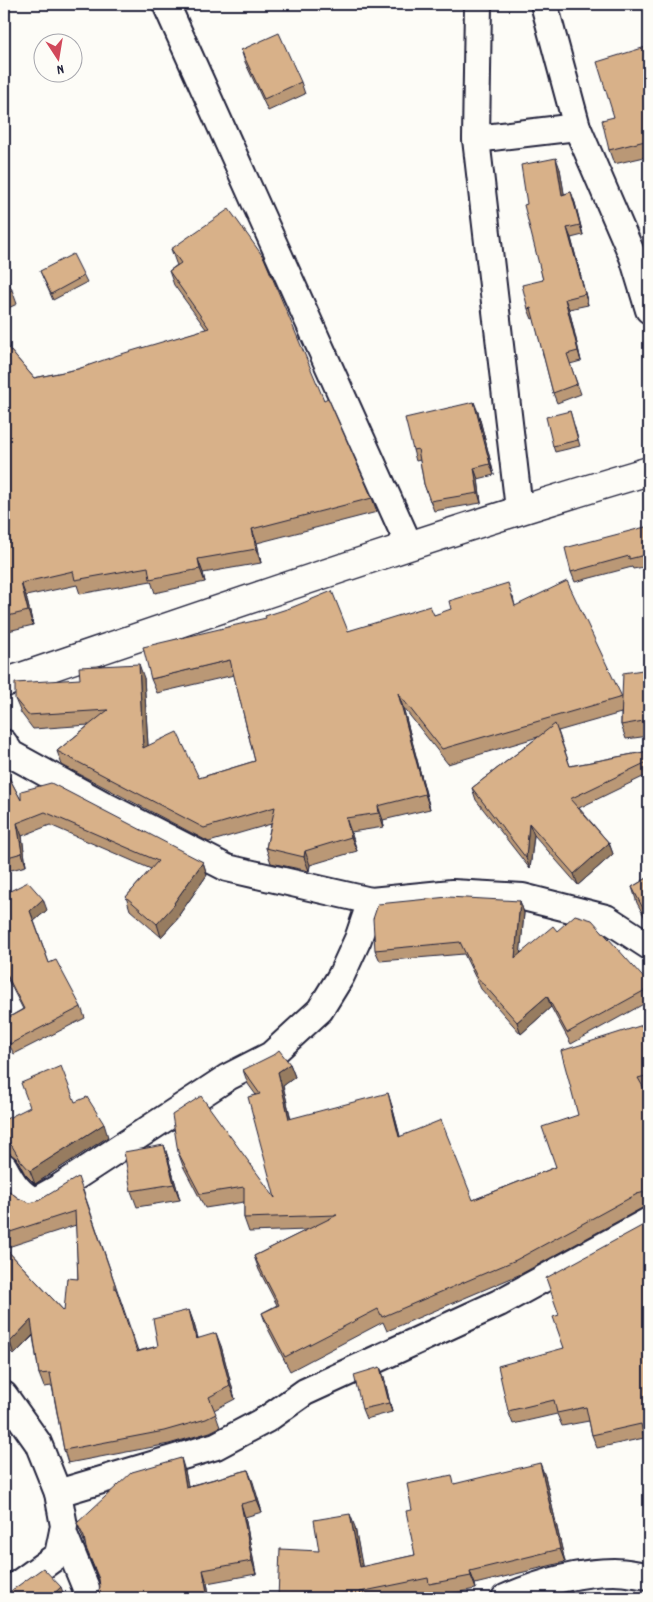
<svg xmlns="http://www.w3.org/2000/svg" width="653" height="1602" viewBox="0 0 653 1602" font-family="Dekko,sans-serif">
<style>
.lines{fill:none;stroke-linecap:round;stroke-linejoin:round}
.minor-casing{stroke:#22223b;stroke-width:30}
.tertiary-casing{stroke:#22223b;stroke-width:31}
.minor{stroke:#fdfcf7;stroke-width:26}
.tertiary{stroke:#fdfcf7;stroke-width:28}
.wall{fill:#ba9876;stroke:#22223b;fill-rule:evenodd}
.shaded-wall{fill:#977c60;stroke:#22223b}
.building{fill:#d8b189;stroke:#22223b}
</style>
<rect width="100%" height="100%" fill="#fdfcf7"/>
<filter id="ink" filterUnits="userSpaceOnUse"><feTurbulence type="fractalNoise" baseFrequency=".02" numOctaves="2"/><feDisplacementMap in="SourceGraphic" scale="10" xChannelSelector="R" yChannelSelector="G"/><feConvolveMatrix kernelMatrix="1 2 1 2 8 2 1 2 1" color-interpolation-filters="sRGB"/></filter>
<g filter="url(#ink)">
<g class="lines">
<!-- minor casing -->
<g class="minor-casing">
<g id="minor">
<polyline points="166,4 409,545"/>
<polyline points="478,4 476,139 519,509"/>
<polyline points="544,4 577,127 633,257 649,310"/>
<polyline points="476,139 577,127"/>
<polyline points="4,743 11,754 104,805 227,868 371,901 452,893 523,897 606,918 649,946"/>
<path d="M4,1167C12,1182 19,1194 35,1201L60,1187L228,1077L271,1055L320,1010L341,976L358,939L371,901"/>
<polyline points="4,1395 38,1443 58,1493 64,1526 58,1555 4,1594"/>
<polyline points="58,1493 216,1446 267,1419 305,1392 499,1303 649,1221"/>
<polyline points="63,1532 90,1598"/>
<path d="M505,1598C540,1583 576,1572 614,1572C626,1572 638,1575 649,1576"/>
</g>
</g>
<!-- tertiary casing -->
<g class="tertiary-casing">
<path id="tertiary" d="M4,683C218,610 432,535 649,471"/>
</g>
<!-- minor -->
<use href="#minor" class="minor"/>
<!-- tertiary -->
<use href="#tertiary" class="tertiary"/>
</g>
<!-- wall -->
<g class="wall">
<polygon points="649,46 649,156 614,164 609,150 614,117"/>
<polygon points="241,50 301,82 305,94 268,111 245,62"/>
<polygon points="560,169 564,194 571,192 575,203 583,235 571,238 588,305 569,309 581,361 570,364 581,394 557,403 553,393 534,318 532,319 528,309 543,280 527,204"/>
<polygon points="171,249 324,400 372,498 377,512 257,543 261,563 203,573 205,582 155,593 151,581 80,594 77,585 26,596 33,625 4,632 4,343 34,378 78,369 206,329 174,285 169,271 177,265 176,263"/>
<polygon points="40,271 84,276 87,282 53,300"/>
<polygon points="4,273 12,290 17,304 4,310"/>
<polygon points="570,411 580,446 555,452 553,446"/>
<polygon points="478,412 494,475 478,479 481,503 434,511 424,484 420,460 416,461 413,450"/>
<polygon points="649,526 649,566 633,569 632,567 575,582 571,572"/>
<polygon points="513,597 515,606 622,697 649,669 649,736 626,739 621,725 621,713 558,731 570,766 649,751 649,774 579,808 609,843 613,854 578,885 534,835 530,869 476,800 472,788 538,737 448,764 403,707 430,809 383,820 384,827 351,832 357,851 310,865 309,871 271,863 266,848 271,824 209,842 62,765 57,751 89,725 33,729 21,713 15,699 144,678 148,746 199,778 255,761 234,675 157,693 151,679 348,631 434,615"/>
<polygon points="4,768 21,800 203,862 207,875 179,915 180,916 161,937 130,910 126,897 151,869 50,825 22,836 26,866 4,872"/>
<polygon points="649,877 649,925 637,903 632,887"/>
<polygon points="4,894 47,910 34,921 49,963 81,1007 85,1018 14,1054 4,1035 4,1020 23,1009 4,972"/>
<polygon points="520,901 524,913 520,953 557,931 649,984 649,1001 571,1044 551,1007 521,1034 481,989 464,954 380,961 375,950"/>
<polygon points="649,1023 649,1090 646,1091 649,1097 649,1206 642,1208 521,1274 387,1331 383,1322 290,1371 267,1327 262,1313 277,1305 259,1270 254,1256 307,1230 249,1232 244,1218 244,1202 205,1208 183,1166 178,1152 275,1198 256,1095 248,1084 243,1070 290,1064 295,1077 283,1086 291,1119 392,1106 400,1137 473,1200 556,1167 578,1115"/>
<polygon points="75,1102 108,1137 35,1184 25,1174 17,1159 11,1154 4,1152 4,1120"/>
<polygon points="164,1145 169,1161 180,1200 137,1207 131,1191"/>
<path d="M4,1187L18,1198L30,1203L83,1190L138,1351L158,1346L189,1310L194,1324L198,1338L221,1346L235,1399L214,1410L220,1427L210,1432L169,1444L68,1463L64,1450L52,1386L44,1387L39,1374L33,1336L14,1355L4,1345ZM76,1225L78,1279L64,1311L5,1248Z"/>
<polygon points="649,1222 644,1438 597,1448 592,1435 589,1421 562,1426 557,1414 513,1424 508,1411 564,1348 559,1315"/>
<polygon points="380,1367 384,1377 392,1412 366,1419 362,1409"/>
<polygon points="248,1470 262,1512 245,1517 256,1574 207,1583 210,1598 100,1598 99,1581 77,1523 185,1471 188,1486"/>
<polygon points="545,1476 565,1562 475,1584 476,1589 433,1597 431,1591 399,1598 278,1598 319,1551 355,1527 362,1567 415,1555 412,1510 455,1484"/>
</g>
<!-- shaded-wall -->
<g class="shaded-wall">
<polygon points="556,158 560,169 566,205 562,195"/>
<polygon points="571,192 575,203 583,235 580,225"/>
<polygon points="567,228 571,238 588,305"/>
<polygon points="565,299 569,309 581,361 578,351"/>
<polygon points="474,402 478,412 494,475 490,464"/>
<polygon points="474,468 478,479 481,503 478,493"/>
<polygon points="252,529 257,543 261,563 256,549"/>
<polygon points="198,559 203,573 205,582 200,569"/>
<polygon points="21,583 26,596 33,625 28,611"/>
<polygon points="139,664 144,678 149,762 143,748"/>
<polygon points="398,693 403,707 430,809 425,794"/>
<polygon points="378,806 383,820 384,827 379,813"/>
<polygon points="346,818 351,832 357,851 351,837"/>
<polygon points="17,823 22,836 26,866 22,853"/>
<polygon points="529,823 534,835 530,869 526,858"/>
<polygon points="609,843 613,854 578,885 574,874"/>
<polygon points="305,851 310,865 309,871 304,857"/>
<polygon points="203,862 207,875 179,915 180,916 161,937 157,924 174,903"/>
<polygon points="43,899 47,910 34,921 30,911"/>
<polygon points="520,901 524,913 519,970 515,958"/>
<polygon points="547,996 551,1007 521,1034 517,1022"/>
<polygon points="290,1064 295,1077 283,1086 294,1133 289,1119 278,1072"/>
<polygon points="388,1093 392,1106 404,1151 399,1137"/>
<polygon points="104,1124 108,1137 35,1184 30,1171"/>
<polygon points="164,1145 169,1161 180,1200 174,1184"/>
<polygon points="189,1310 194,1324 201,1352 196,1339"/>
<polygon points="31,1320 35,1333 14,1355 10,1342"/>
<polygon points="216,1333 221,1346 235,1399 230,1386"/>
<polygon points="380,1367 384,1377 392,1412 389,1403"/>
<polygon points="181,1458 185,1471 191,1500 186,1487"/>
<polygon points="540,1463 545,1476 565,1562 560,1549"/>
<polygon points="248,1470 253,1482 262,1512 257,1500"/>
<polygon points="241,1504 245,1517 256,1574 252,1561"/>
<polygon points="350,1514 355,1527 365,1580 360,1567"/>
<polygon points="203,1570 207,1583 210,1598 208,1598"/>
<polygon points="470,1571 475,1584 476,1589 471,1576"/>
<polygon points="61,1587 65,1598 49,1598"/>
</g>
<!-- building -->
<g class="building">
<polygon points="279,33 301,82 264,99 241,50"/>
<polygon points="649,46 649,140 609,150 602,120 614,117 597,62"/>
<polygon points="556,158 562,195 571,192 580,225 567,228 585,294 565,299 578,351 567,354 577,384 553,393 531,308 528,309 522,285 543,280 524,205 527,204 521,165"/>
<polygon points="229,209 264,258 324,400 328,398 372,498 252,529 256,549 198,559 200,569 150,579 148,567 75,580 73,571 21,583 28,611 4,617 4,343 34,378 78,369 118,355 209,328 169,271 181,263 171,249"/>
<polygon points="73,254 84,276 51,294 40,271"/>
<polygon points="4,273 12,290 4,294"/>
<polygon points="474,402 490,464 474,468 478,493 430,501 424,484 418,449 413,450 405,418"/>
<polygon points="570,411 578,440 553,446 546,417"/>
<polygon points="649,526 649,554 629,559 629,556 571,572 565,548"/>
<polygon points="567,581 622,697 623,673 649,669 649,720 621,725 622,697 442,749 398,693 425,794 378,806 379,813 346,818 351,837 305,851 304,857 266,848 275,807 204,828 57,751 108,710 28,715 15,699 15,683 80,679 79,667 139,664 143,748 177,732 199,778 255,761 230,660 151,679 143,647 266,618 265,616 293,607 332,591 348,631 430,606 434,615 451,609 449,601 508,583 515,606"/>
<polygon points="555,724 570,766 649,751 649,761 570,799 609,843 574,874 529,823 526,858 472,788"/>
<polygon points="4,768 21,800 21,791 51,783 203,862 174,903 175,904 157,924 126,897 158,861 45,812 17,823 22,853 4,858"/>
<polygon points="649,877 649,917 646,914 632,887"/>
<polygon points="28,882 43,899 30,911 49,963 56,960 81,1007 10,1044 4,1031 4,1020 24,1009 4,969 4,894"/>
<polygon points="448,897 520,901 515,958 553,926 557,931 575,915 592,920 649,984 649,988 567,1033 547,996 517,1022 477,977 460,942 375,950 373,919 378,904"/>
<polygon points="649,1023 649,1075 638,1078 649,1097 649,1131 644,1134 649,1145 649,1194 645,1192 637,1194 516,1260 382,1317 378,1309 285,1357 262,1313 279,1305 254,1256 337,1215 244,1218 244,1187 200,1194 178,1152 172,1115 201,1096 275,1198 248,1097 260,1094 243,1070 273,1055 279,1050 290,1064 278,1072 289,1119 388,1093 399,1137 441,1120 473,1200 556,1167 542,1127 578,1115 561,1051"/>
<polygon points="61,1066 75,1102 87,1097 104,1124 30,1171 21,1161 12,1146 7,1141 4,1140 4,1120 30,1107 21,1083"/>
<polygon points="164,1145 174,1184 131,1191 124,1152"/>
<polygon points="78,1177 115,1284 115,1289 116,1289 137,1352 158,1346 153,1319 189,1310 196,1339 216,1333 230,1386 209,1397 216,1414 206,1419 164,1431 64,1450 50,1373 39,1374 31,1320 10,1342 4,1337 4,1247 64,1311 67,1278 78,1279 75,1211 4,1234 4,1187 18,1198 30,1203 38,1201"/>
<polygon points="649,1222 649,1464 641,1424 592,1435 586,1407 557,1413 554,1400 508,1411 498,1366 564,1348 553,1317 559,1315 546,1278"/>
<polygon points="380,1367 389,1403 362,1409 354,1375"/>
<polygon points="181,1458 186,1487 248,1470 257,1500 241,1504 252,1561 203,1570 208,1598 100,1598 98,1592 100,1587 99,1579 86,1548 84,1537 77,1523 132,1472"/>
<polygon points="540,1463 560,1549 470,1571 471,1576 429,1584 428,1578 360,1592 362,1598 278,1598 280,1549 319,1551 314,1520 350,1514 360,1567 415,1555 406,1511 412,1510 407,1484 452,1475 454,1484"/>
<polygon points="43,1568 61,1587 49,1598 4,1598 4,1595 8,1593"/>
</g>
</g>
<!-- margin -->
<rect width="653" height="1602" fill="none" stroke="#fdfcf7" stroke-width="20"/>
<rect x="10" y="10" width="633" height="1582" fill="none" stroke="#22223b" stroke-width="2" filter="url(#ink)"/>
<!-- north arrow -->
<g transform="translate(58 58) rotate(168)"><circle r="24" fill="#fdfcf7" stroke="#a5a5ac"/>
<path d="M0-4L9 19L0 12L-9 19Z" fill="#d1495b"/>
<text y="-8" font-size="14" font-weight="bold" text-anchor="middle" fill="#22223b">N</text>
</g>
</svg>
